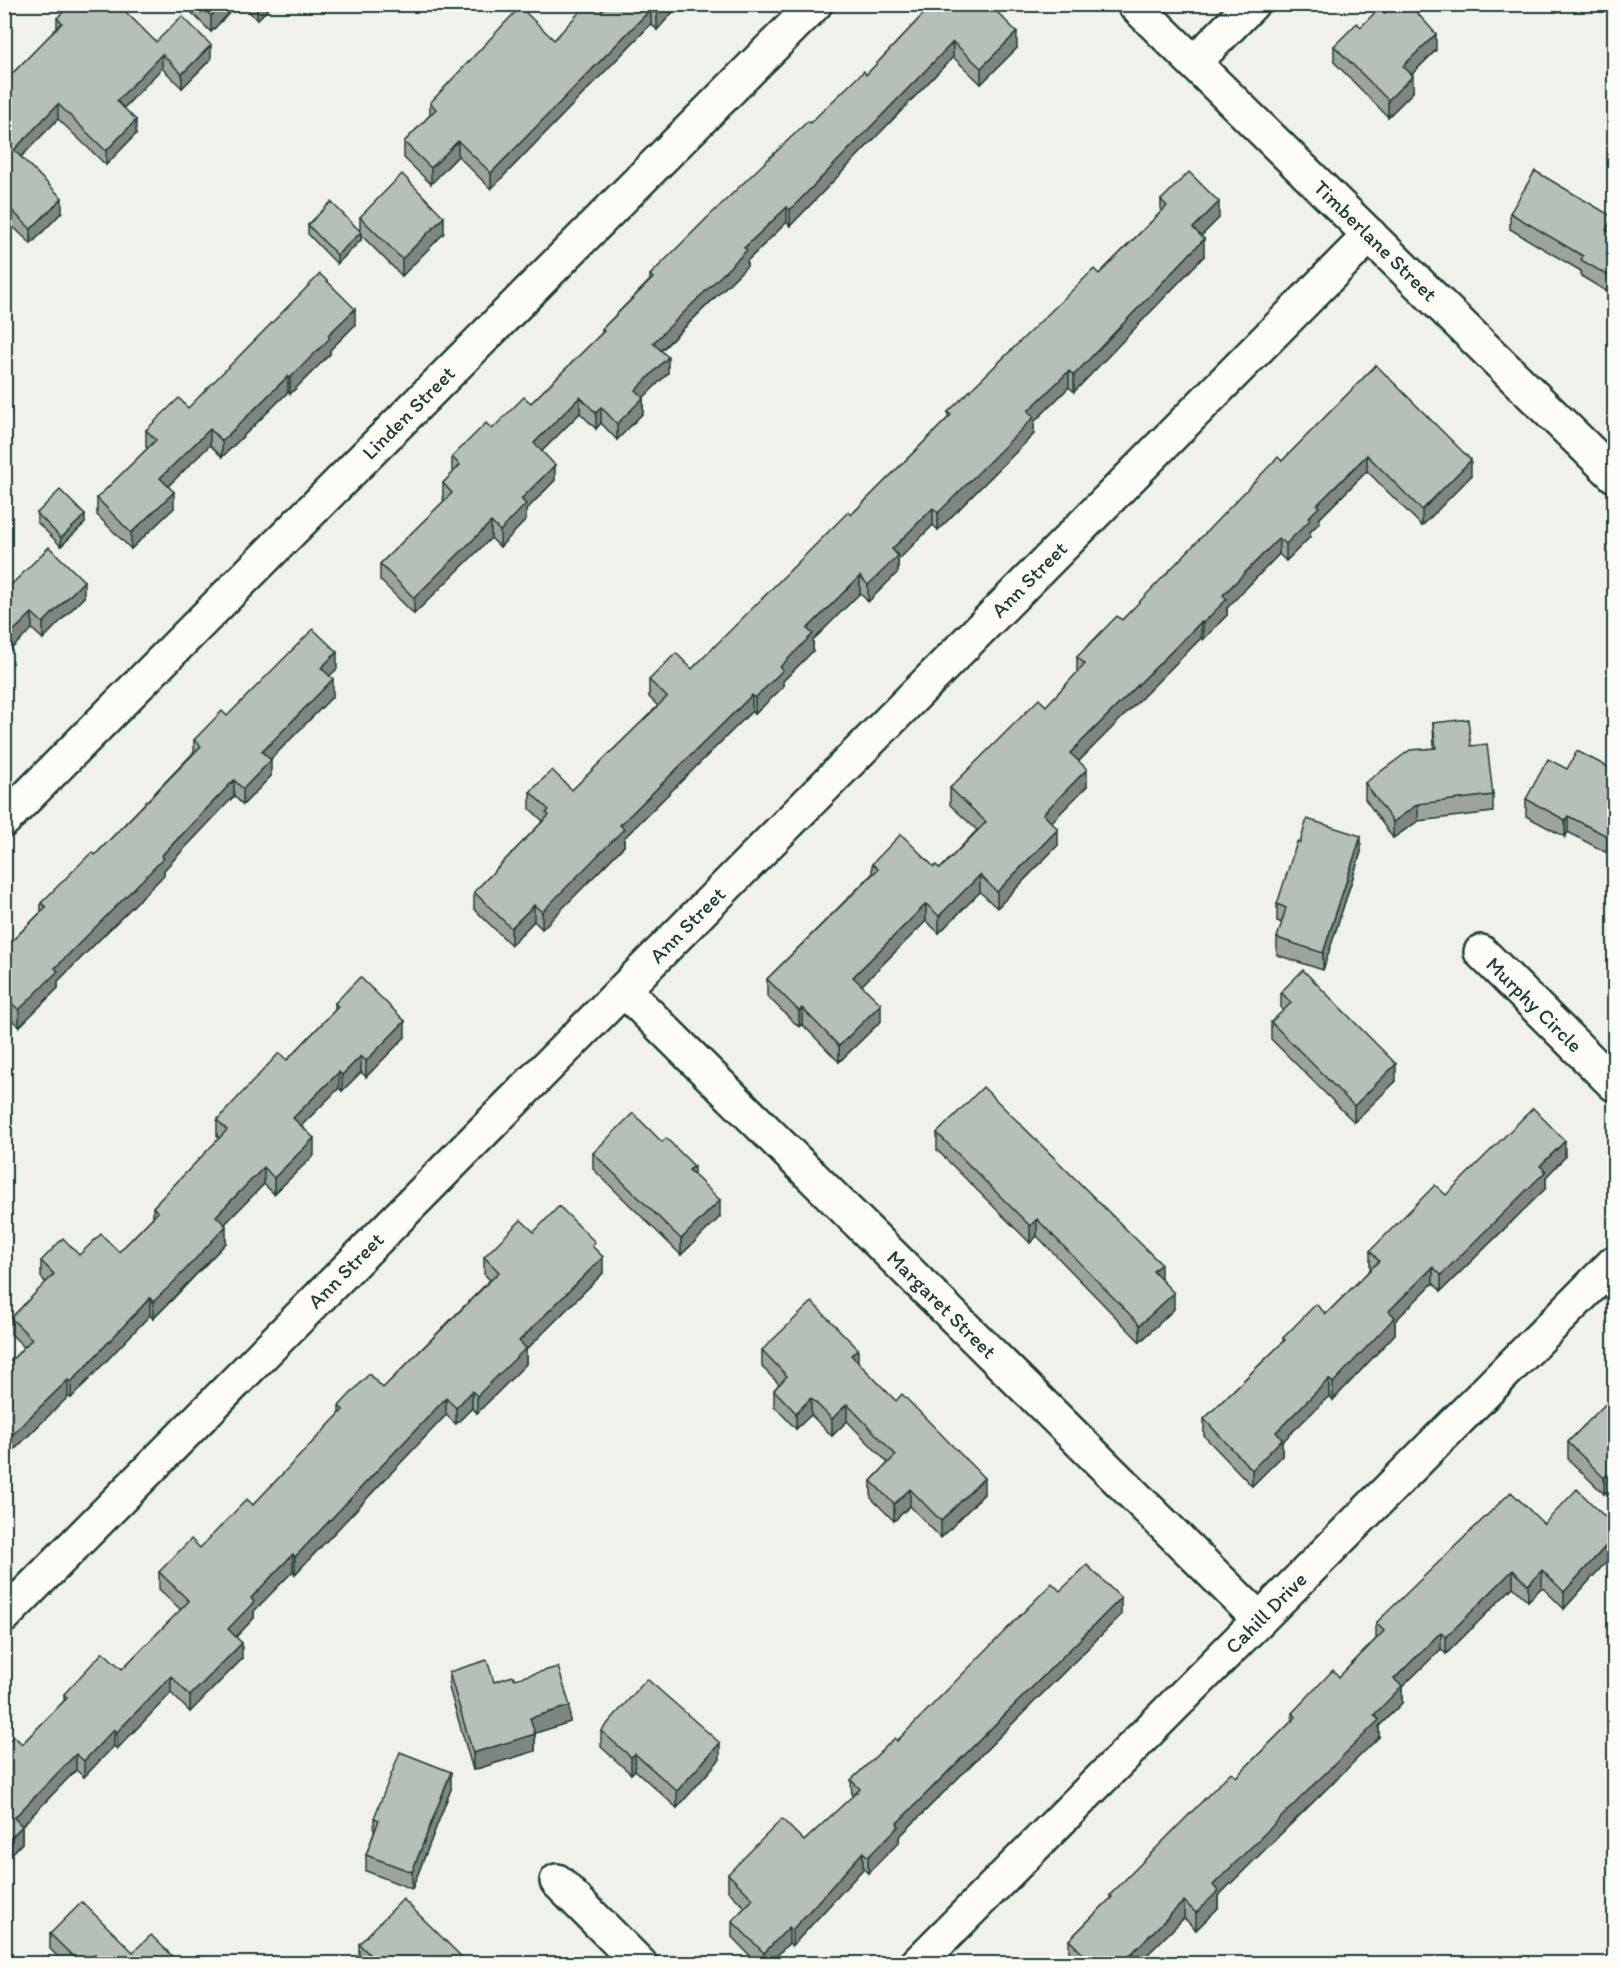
<svg xmlns="http://www.w3.org/2000/svg" width="1619" height="1968" viewBox="0 0 1619 1968" font-family="Itim,sans-serif">
<style>
.lines{fill:none;stroke-linecap:round;stroke-linejoin:round}
.minor-casing{stroke:#1f3d34;stroke-width:38}
.minor{stroke:#fdfcf7;stroke-width:33}
.wall{fill:#9da49e;stroke:#1f3d34;stroke-width:1.5}
.shaded-wall{fill:#7f8681;stroke:#1f3d34;stroke-width:1.5}
.building{fill:#b6bfb8;stroke:#1f3d34;stroke-width:1.5}
.labels{text-anchor:middle;stroke-width:5;stroke-linejoin:round;paint-order:stroke}
.street-label{font-size:21px;fill:#1f3d34;stroke:#fdfcf7}
</style>
<rect width="100%" height="100%" fill="#f0f1eb"/>
<filter id="ink" filterUnits="userSpaceOnUse"><feTurbulence type="fractalNoise" baseFrequency=".0167" numOctaves="2"/><feDisplacementMap in="SourceGraphic" scale="12" xChannelSelector="R" yChannelSelector="G"/><feConvolveMatrix kernelMatrix="1 2 1 2 8 2 1 2 1" color-interpolation-filters="sRGB"/></filter>
<g filter="url(#ink)">
<g class="lines">
<!-- minor casing -->
<g class="minor-casing">
<g id="minor">
<path id="s1" d="M1134,4L1614,475"/>
<polyline points="1195,62 1252,4"/>
<path id="s2" d="M4,820L815,4"/>
<path id="s3" d="M1481,952L1614,1084"/>
<path id="s4" d="M624,990L1259,1619"/>
<path id="s5" d="M4,1616L1370,235"/>
<polyline points="557,1881 640,1964"/>
<path id="s6" d="M917,1964L1614,1263"/>
</g>
</g>
<!-- minor -->
<use href="#minor" class="minor"/>
</g>
<!-- wall -->
<g class="wall">
<polygon points="183,4 238,4 211,32"/>
<polygon points="242,4 273,4 257,20"/>
<polygon points="680,4 657,30 651,24 491,189 458,156 431,184 404,158 404,142 430,115 430,103 554,40 602,11"/>
<polygon points="933,4 1017,48 981,84 953,57 790,226 787,222 747,261 747,266 661,351 668,373 643,398 643,413 617,440 601,423 596,429 580,413 542,451 555,480 526,510 526,520 500,547 491,538 414,614 380,580 380,564 444,501 443,499 443,483 452,474 452,457 531,403 602,333 602,329 650,280 650,275 810,123 866,75"/>
<polygon points="1385,13 1436,50 1412,74 1413,92 1388,117 1334,62 1334,46 1361,27"/>
<polygon points="57,18 156,42 211,59 182,88 162,68 124,108 136,134 106,165 58,119 21,157 62,212 31,244 4,218 4,82 57,28"/>
<polygon points="1161,200 1219,218 1201,236 1204,256 1074,392 1069,387 1034,422 1034,434 938,530 933,525 898,560 898,572 868,602 860,593 813,640 813,651 783,681 783,687 755,714 752,711 624,838 624,846 542,929 534,921 511,945 474,909 474,892 543,821 530,809 530,792 572,790 658,706 649,697 649,680 692,669 851,515 948,418 948,412 1099,274 1161,212"/>
<polygon points="1510,213 1614,235 1614,296 1581,276 1581,271 1510,229"/>
<polygon points="360,217 444,233 402,276 361,235 361,240 337,264 308,234 308,225 360,230"/>
<polygon points="355,325 330,350 330,354 290,394 288,392 222,457 210,445 168,486 174,508 131,549 97,515 97,498 148,448 146,447 146,430 188,408"/>
<polygon points="1376,365 1471,476 1422,526 1367,471 1319,519 1319,523 1310,532 1310,537 1286,561 1279,554 1227,608 1227,615 1203,640 1201,638 1079,761 1087,786 1051,822 1058,845 997,908 980,892 939,933 926,921 862,985 881,1021 839,1062 802,1024 799,1027 767,996 767,979 872,874 872,864 934,867 940,869 977,830 950,805 950,788 1046,706 1077,673 1077,657 1122,620 1282,461"/>
<polygon points="37,513 85,523 61,546 37,522"/>
<polygon points="4,592 84,597 43,639 32,629"/>
<polygon points="337,669 329,676 333,696 270,760 271,776 243,805 234,796 164,870 164,875 58,981 58,988 19,1027 4,1012 4,949 41,912 41,903 95,855 194,752 194,740 227,716"/>
<polygon points="1433,723 1471,746 1493,795 1493,812 1418,821 1393,838 1365,799 1365,783 1434,748"/>
<polygon points="1567,769 1614,770 1614,849 1610,847 1607,853 1568,832 1565,837 1526,816 1526,799"/>
<polygon points="1361,852 1323,970 1277,955 1277,938 1282,923 1277,921 1277,904"/>
<polygon points="1281,992 1396,1081 1354,1122 1271,1039 1271,1022 1283,1011 1281,1008"/>
<polygon points="335,1003 405,1037 366,1077 361,1072 342,1091 339,1088 301,1126 314,1155 274,1194 264,1184 225,1224 226,1243 173,1299 153,1319 150,1315 71,1398 68,1397 38,1426 4,1460 4,1368 24,1347 11,1334 11,1318 46,1283 41,1277 41,1261 79,1255 119,1252 153,1217 153,1207 219,1139 217,1136 217,1120 287,1060 335,1010"/>
<polygon points="937,1133 1161,1280 1174,1309 1140,1342 1037,1236 1030,1243 937,1150"/>
<polygon points="662,1142 694,1174 720,1217 681,1255 593,1169 593,1153"/>
<polygon points="1565,1157 1546,1177 1546,1188 1441,1291 1433,1283 1395,1321 1395,1334 1333,1400 1329,1396 1282,1442 1282,1456 1252,1486 1204,1436 1204,1419 1283,1342 1283,1338 1326,1314 1371,1269 1370,1268 1370,1251 1446,1195"/>
<polygon points="534,1232 595,1249 603,1273 526,1350 526,1364 477,1413 472,1408 456,1424 446,1415 295,1574 293,1571 254,1611 254,1618 236,1637 242,1659 190,1712 171,1693 117,1749 114,1746 84,1777 76,1770 22,1826 22,1843 4,1862 4,1745 22,1744 64,1701 64,1694 122,1669 181,1610 159,1589 159,1572 200,1548 253,1505 339,1415 339,1406 383,1388 490,1280 484,1274 484,1257"/>
<polygon points="762,1350 858,1362 984,1494 941,1538 910,1506 894,1521 871,1498 871,1481 888,1463 847,1421 832,1436 811,1415 796,1429 774,1406 774,1390 779,1384 762,1367"/>
<polygon points="1614,1387 1614,1483 1604,1494 1568,1459 1568,1442 1611,1399 1611,1391"/>
<polygon points="1544,1524 1614,1526 1614,1553 1564,1609 1542,1587 1528,1601 1513,1587 1446,1654 1441,1649 1402,1687 1402,1703 1379,1726 1379,1737 1218,1896 1218,1908 1196,1930 1184,1918 1139,1963 1076,1963 1069,1956 1069,1940 1110,1899 1110,1895 1236,1777 1292,1721 1292,1713 1339,1677 1376,1639 1376,1623"/>
<polygon points="1060,1591 1121,1615 899,1837 899,1842 868,1873 863,1869 792,1946 789,1943 769,1964 758,1964 732,1937 732,1921 745,1907 728,1891 728,1874 804,1841 852,1797 851,1780 897,1741"/>
<polygon points="449,1672 494,1682 515,1679 570,1722 535,1733 535,1751 473,1770 449,1688"/>
<polygon points="601,1731 720,1759 677,1808 635,1770 631,1774 601,1747"/>
<polygon points="451,1789 412,1889 366,1871 366,1855 374,1833 374,1818"/>
<polygon points="50,1934 133,1952 180,1964 65,1964 50,1949"/>
<polygon points="359,1944 469,1964 362,1964 359,1961"/>
</g>
<!-- shaded-wall -->
<g class="shaded-wall">
<polygon points="223,4 238,4 211,32 211,16"/>
<polygon points="257,4 273,4 257,20"/>
<polygon points="665,4 680,4 657,30 657,14"/>
<polygon points="651,9 651,24 491,189 491,173"/>
<polygon points="1017,32 1017,48 981,84 981,68"/>
<polygon points="1436,34 1436,50 1403,83 1403,66"/>
<polygon points="953,42 953,57 790,226 790,210"/>
<polygon points="211,45 211,59 182,88 182,74"/>
<polygon points="162,54 162,68 117,115 117,101"/>
<polygon points="1413,76 1413,92 1388,117 1388,100"/>
<polygon points="58,104 58,119 14,164 14,150"/>
<polygon points="136,120 136,134 106,165 106,151"/>
<polygon points="458,141 458,156 431,184 431,168"/>
<polygon points="62,198 62,212 31,244 31,229"/>
<polygon points="1219,202 1219,218 1193,244 1193,228"/>
<polygon points="787,207 787,222 747,261 747,266 653,358 653,343 744,248"/>
<polygon points="444,217 444,233 402,276 402,259"/>
<polygon points="1613,217 1613,234 1606,230"/>
<polygon points="361,232 361,240 337,264 337,255"/>
<polygon points="1204,239 1204,256 1074,392 1074,375"/>
<polygon points="355,309 355,325 330,350 330,354 290,394 290,378 328,335"/>
<polygon points="668,357 668,373 643,398 643,413 617,440 617,424 636,390"/>
<polygon points="1069,371 1069,387 1034,422 1034,434 938,530 938,513 1028,411"/>
<polygon points="288,376 288,392 222,457 222,441"/>
<polygon points="580,397 580,413 534,459 534,443"/>
<polygon points="601,407 601,423 596,429 596,413"/>
<polygon points="210,429 210,445 160,494 160,478"/>
<polygon points="1367,455 1367,471 1319,519 1319,523 1310,532 1310,537 1286,561 1286,544 1308,518 1317,505"/>
<polygon points="1471,460 1471,476 1422,526 1422,510"/>
<polygon points="555,465 555,480 526,510 526,520 500,547 500,531 521,499"/>
<polygon points="174,492 174,508 131,549 131,533"/>
<polygon points="933,508 933,525 898,560 898,572 868,602 868,585 892,549"/>
<polygon points="85,515 85,523 61,546 61,538"/>
<polygon points="491,522 491,538 414,614 414,598"/>
<polygon points="1279,538 1279,554 1227,608 1227,615 1203,640 1203,623 1223,595"/>
<polygon points="860,576 860,593 813,640 813,651 783,681 783,687 755,714 755,698 780,667 807,629"/>
<polygon points="84,581 84,597 43,639 43,623"/>
<polygon points="32,613 32,629 4,656 4,640"/>
<polygon points="1201,622 1201,638 1070,770 1070,753"/>
<polygon points="337,652 337,669 321,684 321,668"/>
<polygon points="333,679 333,696 262,768 262,752"/>
<polygon points="752,695 752,711 624,838 624,846 542,929 542,912 620,825"/>
<polygon points="271,760 271,776 243,805 243,789"/>
<polygon points="1087,769 1087,786 1043,831 1043,814"/>
<polygon points="234,780 234,796 164,870 164,875 58,981 58,988 19,1027 19,1010 55,968"/>
<polygon points="1418,804 1418,821 1393,838 1393,822"/>
<polygon points="1568,816 1568,832 1565,837 1565,820"/>
<polygon points="1058,829 1058,845 997,908 997,892"/>
<polygon points="1610,830 1610,847 1607,853 1607,836"/>
<polygon points="1361,836 1361,852 1323,970 1323,953"/>
<polygon points="980,875 980,892 939,933 939,916"/>
<polygon points="926,904 926,921 853,994 853,977"/>
<polygon points="534,905 534,921 511,945 511,928"/>
<polygon points="881,1004 881,1021 839,1062 839,1046"/>
<polygon points="802,1008 802,1024 799,1027 799,1011"/>
<polygon points="405,1021 405,1037 366,1077 366,1061"/>
<polygon points="361,1056 361,1072 342,1091 342,1075"/>
<polygon points="1396,1064 1396,1081 1354,1122 1354,1106"/>
<polygon points="339,1072 339,1088 293,1134 293,1118"/>
<polygon points="314,1138 314,1155 274,1194 274,1178"/>
<polygon points="1565,1141 1565,1157 1546,1177 1546,1188 1441,1291 1441,1275 1540,1166"/>
<polygon points="694,1166 694,1182 689,1170"/>
<polygon points="264,1167 264,1184 216,1233 216,1216"/>
<polygon points="720,1200 720,1217 681,1255 681,1239"/>
<polygon points="1037,1219 1037,1236 1030,1243 1030,1226"/>
<polygon points="226,1226 226,1243 153,1319 153,1302"/>
<polygon points="603,1257 603,1273 526,1350 526,1364 477,1413 477,1396 519,1341"/>
<polygon points="1161,1264 1161,1281 1153,1271"/>
<polygon points="1433,1267 1433,1283 1395,1321 1395,1334 1333,1400 1333,1383 1389,1311"/>
<polygon points="1174,1293 1174,1309 1140,1342 1140,1325"/>
<polygon points="150,1298 150,1315 71,1398 71,1382"/>
<polygon points="858,1349 858,1365 851,1355"/>
<polygon points="1329,1379 1329,1396 1282,1442 1282,1456 1252,1486 1252,1470 1276,1432"/>
<polygon points="68,1380 68,1397 38,1426 4,1460 4,1443 38,1409"/>
<polygon points="472,1391 472,1408 456,1424 456,1408"/>
<polygon points="446,1398 446,1415 295,1574 295,1557"/>
<polygon points="811,1398 811,1415 796,1429 796,1413"/>
<polygon points="847,1404 847,1421 832,1436 832,1419"/>
<polygon points="1614,1467 1614,1483 1604,1494 1604,1478"/>
<polygon points="984,1478 984,1494 941,1538 941,1521"/>
<polygon points="910,1489 910,1506 894,1521 894,1504"/>
<polygon points="1614,1537 1614,1553 1564,1609 1564,1592"/>
<polygon points="293,1554 293,1571 254,1611 254,1618 228,1645 228,1629 251,1598"/>
<polygon points="1513,1570 1513,1587 1446,1654 1446,1637"/>
<polygon points="1542,1570 1542,1587 1528,1601 1528,1585"/>
<polygon points="1121,1598 1121,1615 899,1837 899,1842 868,1873 868,1857 897,1823"/>
<polygon points="1441,1632 1441,1649 1402,1687 1402,1703 1379,1726 1379,1737 1218,1896 1218,1908 1196,1930 1196,1913 1213,1885 1374,1715 1394,1679"/>
<polygon points="242,1643 242,1659 190,1712 190,1696"/>
<polygon points="171,1676 171,1693 117,1749 117,1732"/>
<polygon points="570,1706 570,1722 530,1735 530,1718"/>
<polygon points="114,1729 114,1746 84,1777 84,1761"/>
<polygon points="535,1734 535,1751 473,1770 473,1753"/>
<polygon points="720,1743 720,1759 677,1808 677,1791"/>
<polygon points="76,1754 76,1770 14,1834 14,1818"/>
<polygon points="635,1754 635,1770 631,1774 631,1757"/>
<polygon points="451,1772 451,1789 412,1889 412,1872"/>
<polygon points="22,1826 22,1843 4,1862 4,1845"/>
<polygon points="863,1852 863,1869 792,1946 792,1930"/>
<polygon points="1184,1901 1184,1918 1138,1964 1130,1955"/>
<polygon points="789,1927 789,1943 769,1964 764,1964 764,1953"/>
<polygon points="95,1954 95,1964 85,1964"/>
</g>
<!-- building -->
<g class="building">
<polygon points="71,4 118,4 156,42 182,16 211,45 182,74 162,54 117,101 136,120 106,151 58,104 14,150 62,198 31,229 4,203 4,82 62,23 57,18"/>
<polygon points="199,4 223,4 211,16"/>
<polygon points="587,4 596,4 602,11 608,4 665,4 657,14 651,9 491,173 458,141 431,168 404,142 436,109 430,103 520,7 554,40"/>
<polygon points="933,4 989,4 1017,32 981,68 953,42 790,210 787,207 744,248 747,250 653,343 668,357 636,390 643,398 617,424 601,407 596,413 580,397 534,443 555,465 521,499 526,504 500,531 491,522 414,598 380,564 452,493 443,483 460,465 452,457 486,423 492,429 524,397 531,403 604,331 602,329 653,278 650,275 707,218 808,121 810,123 864,71 866,75"/>
<polygon points="1393,4 1409,4 1436,34 1403,66 1413,76 1388,100 1334,46 1357,23 1361,27 1379,8 1385,13"/>
<polygon points="1535,171 1613,217 1606,230 1614,235 1614,279 1581,260 1583,256 1510,213"/>
<polygon points="1189,172 1219,202 1193,228 1204,239 1074,375 1069,371 1028,411 1034,417 938,513 933,508 892,549 898,556 868,585 860,576 807,629 813,634 780,667 783,670 755,698 752,695 620,825 624,829 542,912 534,905 511,928 474,892 549,815 546,813 549,810 530,792 552,770 572,790 667,697 649,680 676,653 692,669 848,512 851,515 951,415 948,412 1094,269 1099,274 1167,206 1161,200"/>
<polygon points="402,174 444,217 402,259 360,217"/>
<polygon points="331,202 361,232 337,255 308,225"/>
<polygon points="320,274 355,309 328,335 330,338 290,378 288,376 222,441 210,429 160,478 174,492 131,533 97,498 156,440 146,430 179,398 188,408"/>
<polygon points="1376,365 1471,460 1422,510 1367,455 1317,505 1319,507 1308,518 1310,520 1286,544 1279,538 1223,595 1227,599 1203,623 1201,622 1070,753 1087,769 1043,814 1058,829 997,892 980,875 939,916 926,904 853,977 881,1004 839,1046 802,1008 799,1011 767,979 878,869 872,864 901,834 934,867 936,865 940,869 986,822 950,788 1039,699 1046,706 1085,664 1077,657 1117,616 1122,620 1278,457 1282,461"/>
<polygon points="60,490 85,515 61,538 37,513"/>
<polygon points="49,547 84,581 43,623 32,613 4,640 4,592"/>
<polygon points="313,629 337,652 321,668 333,679 262,752 271,760 243,789 234,780 161,856 164,858 55,968 58,971 19,1010 4,996 4,949 46,907 41,903 92,852 95,855 201,746 194,740 222,711 227,716"/>
<polygon points="1468,719 1471,746 1487,744 1493,795 1418,804 1393,822 1365,783 1410,750 1436,748 1433,723"/>
<polygon points="1577,751 1614,770 1614,832 1610,830 1607,836 1568,816 1565,820 1526,799 1548,759 1567,769"/>
<polygon points="1307,819 1361,836 1323,953 1277,938 1286,908 1277,904 1297,842 1300,843"/>
<polygon points="1303,970 1396,1064 1354,1106 1271,1022 1291,1003 1281,992"/>
<polygon points="360,977 405,1021 366,1061 361,1056 342,1075 339,1072 293,1118 314,1138 274,1178 264,1167 216,1216 226,1226 173,1283 153,1302 150,1298 71,1382 68,1380 38,1409 4,1443 4,1368 32,1339 11,1318 54,1274 41,1261 63,1238 79,1255 101,1234 119,1252 158,1212 153,1207 227,1130 217,1120 279,1053 287,1060 338,1007 335,1003"/>
<polygon points="983,1087 1161,1264 1153,1271 1174,1293 1140,1325 1037,1219 1030,1226 937,1133"/>
<polygon points="1533,1108 1565,1141 1540,1166 1546,1171 1441,1275 1433,1267 1389,1311 1395,1317 1333,1383 1329,1379 1276,1432 1282,1439 1252,1470 1204,1419 1285,1340 1283,1338 1316,1304 1326,1314 1379,1261 1370,1251 1435,1185 1446,1195"/>
<polygon points="633,1113 662,1142 666,1138 694,1166 689,1170 720,1200 681,1239 593,1153"/>
<polygon points="559,1206 595,1242 592,1246 603,1257 519,1341 526,1348 477,1396 472,1391 456,1408 446,1398 295,1557 293,1554 251,1598 254,1602 228,1629 242,1643 190,1696 171,1676 117,1732 114,1729 84,1761 76,1754 14,1818 22,1826 4,1845 4,1745 14,1736 22,1744 67,1698 64,1694 103,1652 122,1669 189,1601 159,1572 191,1539 200,1548 247,1499 253,1505 343,1410 339,1406 369,1374 383,1388 499,1272 484,1257 521,1220 534,1232"/>
<polygon points="812,1302 858,1349 851,1355 896,1401 902,1394 984,1478 941,1521 910,1489 894,1504 871,1481 896,1455 847,1404 832,1419 811,1398 796,1413 774,1390 787,1376 762,1350"/>
<polygon points="1614,1387 1614,1395 1611,1391"/>
<polygon points="1614,1395 1614,1467 1604,1478 1568,1442"/>
<polygon points="1577,1489 1614,1526 1614,1537 1564,1592 1542,1570 1528,1585 1513,1570 1446,1637 1441,1632 1394,1679 1402,1686 1374,1715 1379,1720 1213,1885 1218,1891 1196,1913 1184,1901 1130,1955 1139,1964 1075,1964 1084,1955 1069,1940 1112,1897 1110,1895 1231,1772 1236,1777 1296,1717 1292,1713 1333,1670 1339,1677 1384,1631 1376,1623 1511,1492 1544,1524"/>
<polygon points="1087,1565 1121,1598 897,1823 899,1826 868,1857 863,1852 792,1930 789,1927 764,1953 732,1921 753,1899 728,1874 782,1819 804,1841 860,1789 851,1780 895,1738 897,1741 1052,1583 1060,1591"/>
<polygon points="487,1660 494,1682 513,1676 515,1679 558,1667 570,1706 530,1718 535,1734 473,1753 449,1672"/>
<polygon points="647,1679 720,1743 677,1791 635,1754 631,1757 601,1731"/>
<polygon points="400,1752 451,1772 412,1872 366,1855 379,1820 374,1818"/>
<polygon points="403,1899 469,1964 379,1964 359,1944"/>
<polygon points="82,1902 133,1952 151,1935 180,1964 105,1964 95,1954 85,1964 81,1964 50,1934"/>
</g>
</g>
<g class="labels">
<!-- street labels -->
<g class="street-label">
<text dy="7" stroke="none"><textPath href="#s1" startOffset="338">Timberlane Street</textPath></text>
<text dy="7" stroke="none"><textPath href="#s2" startOffset="574">Linden Street</textPath></text>
<text dy="7" stroke="none"><textPath href="#s5" startOffset="1458">Ann Street</textPath></text>
<text dy="7" stroke="none"><textPath href="#s5" startOffset="972">Ann Street</textPath></text>
<text dy="7" stroke="none"><textPath href="#s3" startOffset="75">Murphy Circle</textPath></text>
<text dy="7" stroke="none"><textPath href="#s5" startOffset="486">Ann Street</textPath></text>
<text dy="7" stroke="none"><textPath href="#s4" startOffset="447">Margaret Street</textPath></text>
<text dy="7" stroke="none"><textPath href="#s6" startOffset="495">Cahill Drive</textPath></text>
</g>
</g>
<!-- margin -->
<rect width="1619" height="1968" fill="none" stroke="#fdfcf7" stroke-width="24"/>
<rect x="12" y="12" width="1595" height="1944" fill="none" stroke="#1f3d34" stroke-width="2" filter="url(#ink)"/>
</svg>
